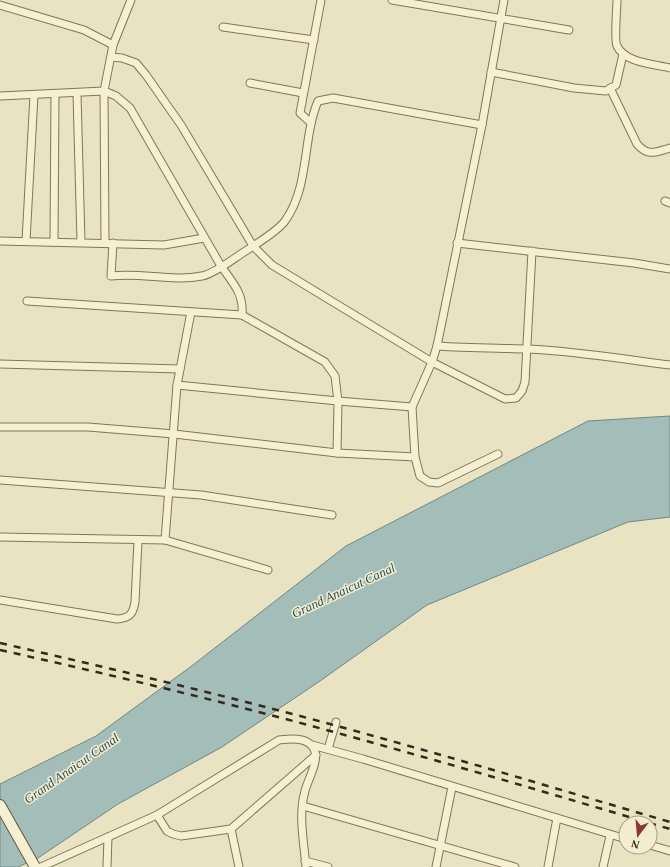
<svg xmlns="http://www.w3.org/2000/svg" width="670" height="867" viewBox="0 0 670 867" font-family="Georgia,serif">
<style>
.water{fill:#a3bdb9;stroke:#6b8a86}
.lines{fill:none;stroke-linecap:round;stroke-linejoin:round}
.street-casing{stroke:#83745a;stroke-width:9}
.secondary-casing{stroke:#64553d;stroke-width:12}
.street{stroke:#f6f0d3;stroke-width:7}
.secondary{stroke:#f6f0d3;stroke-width:10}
.rail{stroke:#332a1d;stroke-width:2.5;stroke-dasharray:7 7;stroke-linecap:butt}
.labels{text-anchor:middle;stroke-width:3;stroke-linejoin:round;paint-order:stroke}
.water-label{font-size:13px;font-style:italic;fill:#2d5052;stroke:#f2edd0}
</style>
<rect width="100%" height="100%" fill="#eae3c1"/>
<!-- water -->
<polygon class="water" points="670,416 670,517 628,522 427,605 320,681 222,747 118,804 38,858 18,867 0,867 0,784 96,736 193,665 346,546 588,421"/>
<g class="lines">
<!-- street casing -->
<g class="street-casing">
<g id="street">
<polyline points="392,0 569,30"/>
<path d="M617,0C617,9 614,40 617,46C625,63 654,64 670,68"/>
<polyline points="0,5 84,30 113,45"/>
<polyline points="223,27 314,40"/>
<polyline points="111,57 122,58 136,63 146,75 181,125 253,246 272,265 432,362 505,399 516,398 522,391 525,382 532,251"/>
<polyline points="491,72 574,88 606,91 616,85 623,54"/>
<polyline points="250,83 303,93"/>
<path d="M610,88L637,144C648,157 656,152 670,148"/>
<polyline points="77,94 81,242"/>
<path d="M0,96L104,91L116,96L130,108L221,266C233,283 244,294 242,315"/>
<polyline points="311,123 300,113 321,0"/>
<polyline points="665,201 670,203"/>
<polyline points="0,241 164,245 204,238"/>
<polyline points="26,241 34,95"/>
<polyline points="54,242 55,94"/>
<polyline points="105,243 104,91 113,45 131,0"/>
<path d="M113,243L111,276C141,272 172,282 202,276C214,274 233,259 244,252C256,244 277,232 285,221C310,186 302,139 318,101L333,98L482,125"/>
<polyline points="457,243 634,263 670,269"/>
<polyline points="27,301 242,315 325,362 335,376 338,401 337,453"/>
<path d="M437,346C467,348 497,348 528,349C575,351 623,359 670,365"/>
<polyline points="0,364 180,369"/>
<polyline points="177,385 338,401 412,407"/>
<polyline points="0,427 88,427 174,434 337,453 415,457"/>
<polyline points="498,454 438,483 429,482 420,476 415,457 412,407 432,362 437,346 482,125 504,0"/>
<polyline points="0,480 201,495 332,515"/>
<polyline points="0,537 165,540 177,385 191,312"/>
<polyline points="165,540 268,570"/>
<path d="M0,600L117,619C129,618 133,615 135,602L138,541"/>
<polyline points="312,745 363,759 626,839"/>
<polyline points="328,749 336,722"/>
<polyline points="303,806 515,867"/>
<polyline points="157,815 167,831 173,834 181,836 231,829 316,755"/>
<polyline points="231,829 239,867"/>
<polyline points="650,845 670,851"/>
<polyline points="305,861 328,867"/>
<path d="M41,867L157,815L279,740C289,739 304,737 311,745C323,756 308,778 305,791C298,814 304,843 306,867"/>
<polyline points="107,867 108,837"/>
<polyline points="436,867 452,787"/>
<polyline points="548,867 557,818"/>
<polyline points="603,867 610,836"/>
</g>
</g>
<!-- secondary casing -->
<g class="secondary-casing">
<polyline id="secondary" points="0,805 35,867"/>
</g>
<!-- street -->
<use href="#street" class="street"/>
<!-- secondary -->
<use href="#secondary" class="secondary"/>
<!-- rail -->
<g class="rail">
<path d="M0,643C135,674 269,706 402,744C492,769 581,796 670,822"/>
<path d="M0,650C135,680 269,713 402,751C492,776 581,803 670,829"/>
</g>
</g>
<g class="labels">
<!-- water labels -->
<g class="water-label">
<text transform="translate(343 590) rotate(-25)" y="5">Grand Anaicut Canal</text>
<text transform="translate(71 768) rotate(-35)" y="5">Grand Anaicut Canal</text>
</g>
</g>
<!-- north arrow -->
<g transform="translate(638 835) rotate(196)"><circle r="19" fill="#f2edd0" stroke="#a69f88"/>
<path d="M0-3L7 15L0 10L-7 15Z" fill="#8d382e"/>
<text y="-6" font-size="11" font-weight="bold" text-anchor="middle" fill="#332a1d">N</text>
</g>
</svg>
